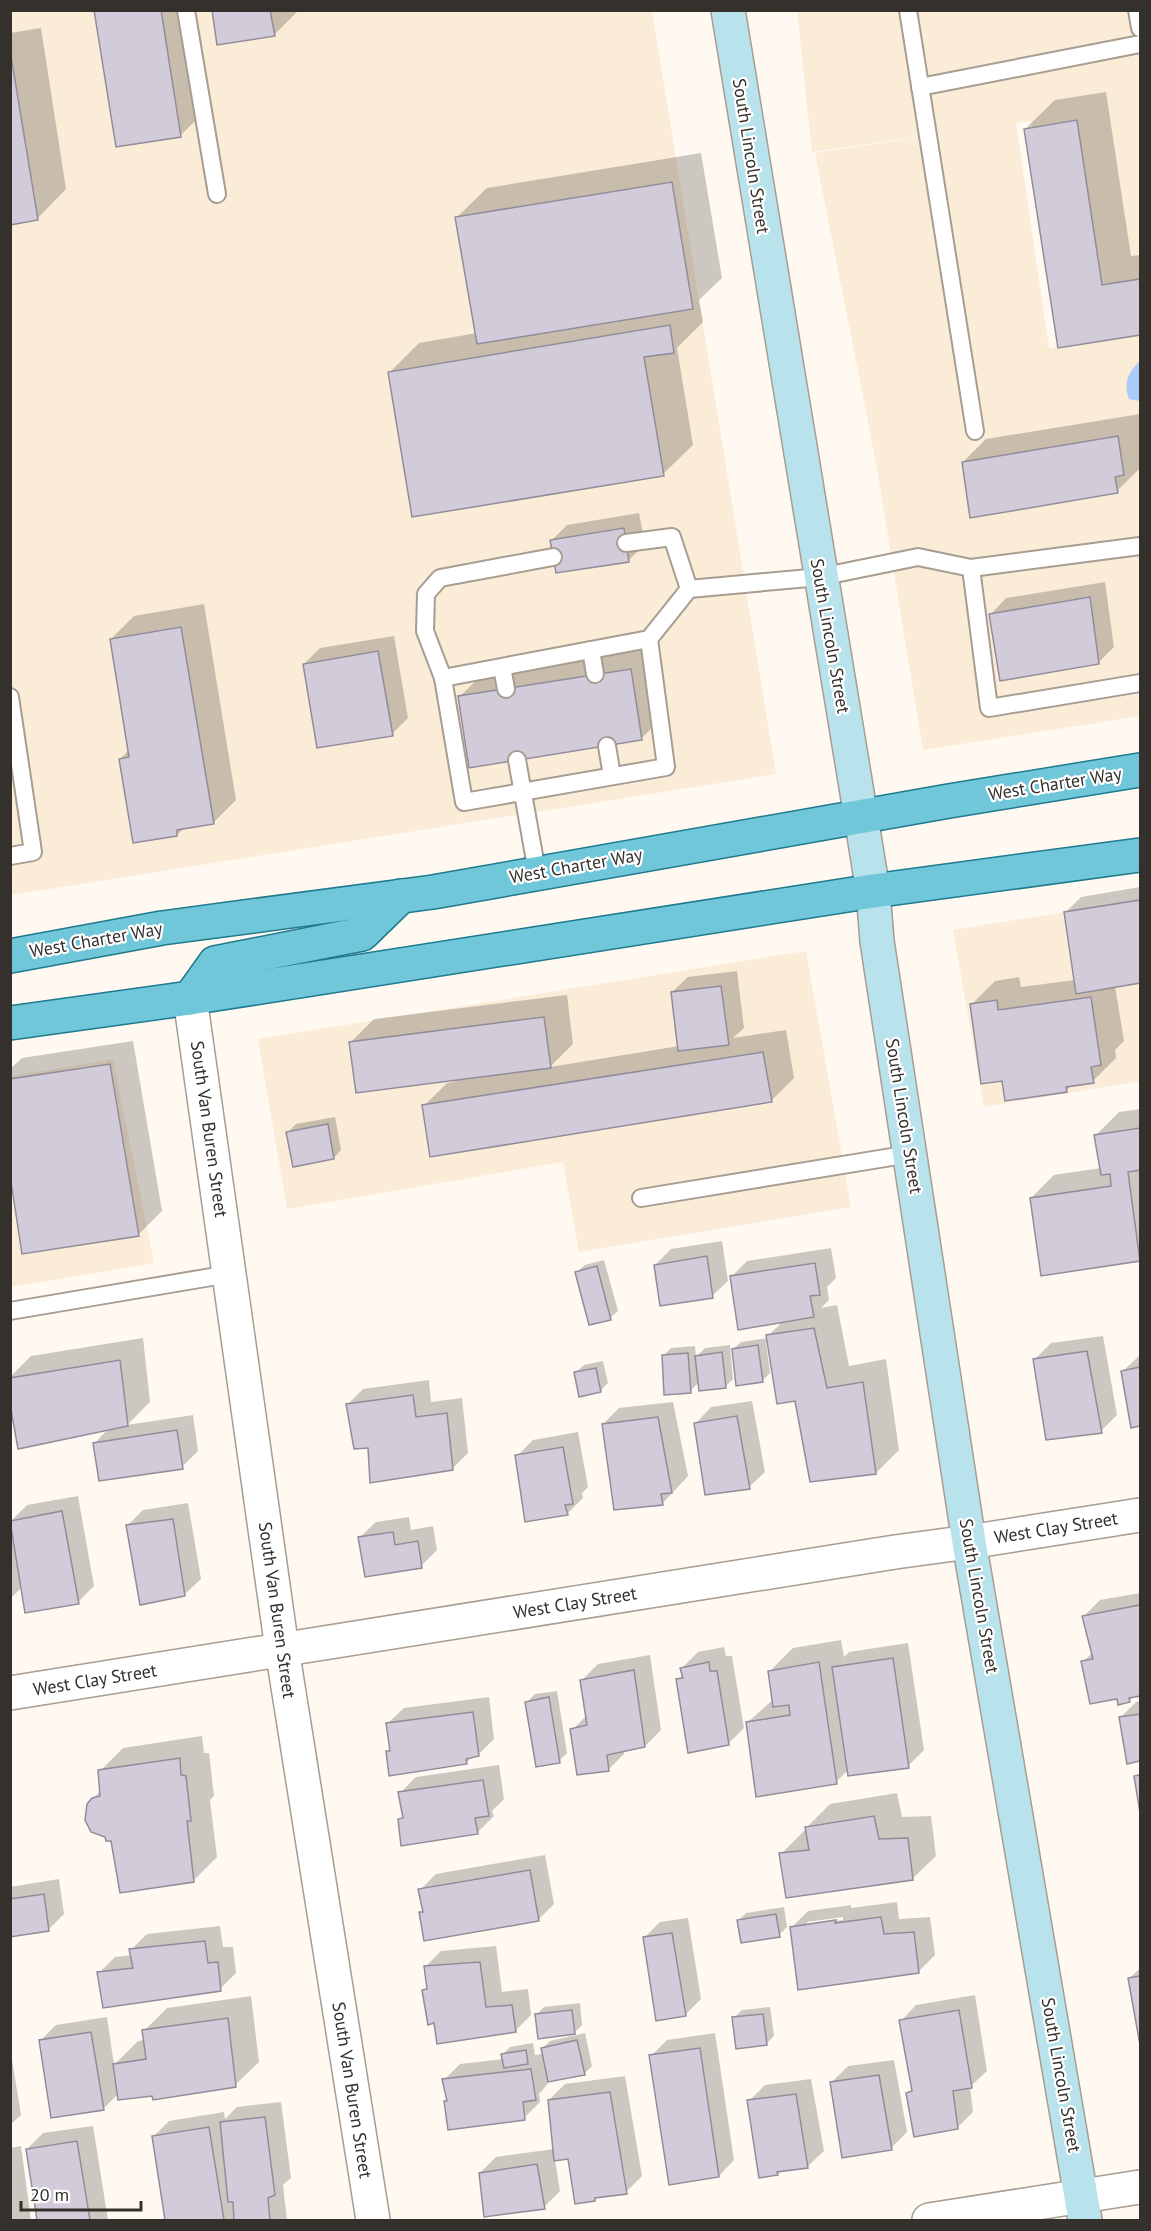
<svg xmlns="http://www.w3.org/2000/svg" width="1151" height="2231" viewBox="0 0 1151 2231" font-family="'PT Sans',sans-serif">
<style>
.built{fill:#fbecd8;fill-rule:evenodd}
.water{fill:#a9cdf8}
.shadow{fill:#0003;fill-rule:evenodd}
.building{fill:#d2ccda;stroke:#928c9a;stroke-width:1.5}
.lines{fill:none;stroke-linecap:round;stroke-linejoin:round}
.lane-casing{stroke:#a79d91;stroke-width:20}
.street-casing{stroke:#a79d91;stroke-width:36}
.secondary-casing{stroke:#a79d91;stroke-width:36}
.primary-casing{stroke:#1f7a8d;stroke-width:36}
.lane{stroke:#fff;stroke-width:16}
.street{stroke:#fff;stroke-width:33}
.secondary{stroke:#b8e3ed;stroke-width:33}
.primary{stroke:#71c7da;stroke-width:33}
.labels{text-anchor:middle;stroke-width:4.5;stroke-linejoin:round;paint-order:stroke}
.street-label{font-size:18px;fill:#34302b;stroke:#fff}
</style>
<rect width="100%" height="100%" fill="#fff9f1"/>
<!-- built -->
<g class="built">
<polygon points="11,11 652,11 776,774 11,895"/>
<path d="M797,11H1140V716L923,750L876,463L815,153L952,132L812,152ZM1031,121L1056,347L1049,348L1016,123Z"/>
<polygon points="1140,900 1140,1081 984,1107 953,930"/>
<polygon points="806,951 851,1207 579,1252 563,1162 287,1209 258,1039"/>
<polygon points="113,1059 154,1263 11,1287 11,1076"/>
</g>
<!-- water -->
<path class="water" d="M1140,361V401L1129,399C1123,383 1128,372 1140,361Z"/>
<!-- shadow -->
<g class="shadow">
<polygon points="96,10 187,10 203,113 180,136"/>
<polygon points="213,10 297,10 297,12 274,35"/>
<polygon points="41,28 66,189 37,219 10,223 10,33"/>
<polygon points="1106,92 1131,256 1140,255 1140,333 1060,346 1025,129 1055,100"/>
<polygon points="701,153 722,278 699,300 703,322 677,348 693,445 663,474 390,372 419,343 477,333 457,217 487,188"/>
<polygon points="1140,414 1139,458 1140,468 1117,491 963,462 986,439"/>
<polygon points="639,513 645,544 629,560 551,541 567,525"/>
<polygon points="1105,582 1114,647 1098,663 991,614 1006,598"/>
<polygon points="204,604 236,800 213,823 184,828 177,835 120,759 129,750 111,639 134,616"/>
<polygon points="394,636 408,718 392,734 304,664 320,648"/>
<polygon points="653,646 665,715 641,739 459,697 483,674"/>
<polygon points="1140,887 1140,982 1115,986 1124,1041 1115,1050 1116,1058 1093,1081 1072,1085 1066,1091 1003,1080 972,1004 995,981 1019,977 1021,987 1075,980 1065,913 1081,897"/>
<polygon points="737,971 744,1028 733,1038 786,1030 794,1078 771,1101 424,1106 447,1083 454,1082 454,1079 351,1042 374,1019 567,995 573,1044 550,1067 679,1046 672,992 688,977"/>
<polygon points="133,1041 162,1211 139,1234 23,1252 10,1165 10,1069 22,1058"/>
<polygon points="1140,1109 1140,1259 1043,1274 1031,1198 1054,1175 1101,1168 1096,1135 1119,1112"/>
<polygon points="335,1117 341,1150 334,1158 288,1132 296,1124"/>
<polygon points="722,1241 728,1281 712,1296 655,1265 671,1249"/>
<polygon points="831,1248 836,1278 827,1287 829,1300 821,1308 837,1305 849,1366 886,1359 899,1450 876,1473 797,1399 769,1341 766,1342 770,1373 762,1381 733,1349 741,1342 768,1338 768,1336 783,1321 731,1277 747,1261"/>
<polygon points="604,1260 618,1311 610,1318 577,1272 585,1265"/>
<polygon points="1103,1336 1117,1415 1101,1431 1035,1359 1051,1343"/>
<polygon points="143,1338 150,1402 127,1425 193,1415 198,1451 182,1467 94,1444 109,1428 10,1395 10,1377 31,1356"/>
<polygon points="730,1345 733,1379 726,1386 700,1381 690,1391 663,1356 671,1348 695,1346 696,1357 705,1348"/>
<polygon points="1140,1355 1140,1425 1133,1426 1122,1372"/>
<polygon points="603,1361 608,1383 600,1391 576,1372 584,1365"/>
<polygon points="429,1380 431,1402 462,1398 468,1453 452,1469 370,1447 347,1405 363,1389"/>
<polygon points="752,1401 765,1472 749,1487 696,1423 711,1407"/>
<polygon points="673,1402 688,1476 662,1504 603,1424 619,1408"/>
<polygon points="578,1432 588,1487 582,1493 583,1498 567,1514 517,1456 533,1440"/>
<polygon points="78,1496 94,1586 78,1602 22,1587 10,1599 10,1536 14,1535 11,1521 27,1505"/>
<polygon points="188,1503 201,1579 185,1594 127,1526 143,1510"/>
<polygon points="409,1517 411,1530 433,1526 437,1550 421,1566 360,1537 376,1522"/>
<polygon points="1140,1593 1140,1695 1134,1696 1129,1701 1118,1698 1083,1662 1093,1652 1084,1616 1100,1600"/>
<polygon points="841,1640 844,1657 849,1652 908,1643 924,1750 908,1766 848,1770 836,1782 748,1722 774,1699 770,1671 793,1648"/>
<polygon points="724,1647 726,1656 732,1656 744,1728 728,1744 677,1680 683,1674 682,1668 698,1652"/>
<polygon points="650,1655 661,1730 645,1746 624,1750 624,1754 608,1770 572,1730 587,1715 582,1680 598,1664"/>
<polygon points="557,1691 567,1753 559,1761 527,1702 535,1694"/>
<polygon points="489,1697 494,1739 478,1755 473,1756 466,1763 388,1751 391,1748 388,1723 404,1708"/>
<polygon points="1140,1701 1140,1760 1128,1762 1120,1718 1136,1702"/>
<polygon points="202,1736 204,1753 209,1753 214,1796 210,1800 217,1857 193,1881 112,1840 93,1799 101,1790 100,1771 123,1748"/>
<polygon points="499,1765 504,1799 492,1811 494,1816 478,1832 400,1820 404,1816 400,1793 416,1777"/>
<polygon points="1140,1772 1140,1804 1136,1777"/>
<polygon points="897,1793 902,1817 931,1816 936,1856 912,1879 781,1854 804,1831 807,1830 807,1827 830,1804"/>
<polygon points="545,1855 554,1904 538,1920 421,1913 424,1910 420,1890 436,1874"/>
<polygon points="59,1879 64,1914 48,1930 10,1936 10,1887"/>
<path d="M897,1902L899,1919L930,1917L935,1955L919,1971L792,1927L808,1911L851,1905V1908ZM843,1917V1920L807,1925V1922Z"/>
<polygon points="784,1907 787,1927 779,1935 739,1920 746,1913"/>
<polygon points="688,1918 701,1999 685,2015 644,1938 660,1922"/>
<polygon points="220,1926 223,1947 233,1947 236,1973 220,1989 99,1973 115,1957 132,1955 131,1950 147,1934"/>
<polygon points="496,1946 502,1992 528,1989 531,2015 515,2031 435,2021 423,1991 428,1986 426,1966 441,1951"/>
<polygon points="1140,1968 1140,2036 1130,1978"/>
<polygon points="975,1995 987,2071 970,2087 973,2112 957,2128 908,2094 913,2089 901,2021 916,2005"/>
<polygon points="251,1996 259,2062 235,2085 154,2094 119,2093 103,2109 40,2041 56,2025 107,2017 114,2065 138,2041 145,2040 144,2031 167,2008"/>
<polygon points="580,2003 582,2025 575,2032 536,2015 544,2007"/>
<polygon points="770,2007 774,2036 766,2044 734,2018 742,2010"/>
<polygon points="585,2033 592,2066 584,2074 551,2080 539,2094 540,2102 524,2118 445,2102 448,2099 444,2080 460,2064 504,2059 503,2054 510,2047 533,2043 535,2055 544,2054 543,2048 550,2041"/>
<polygon points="715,2033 734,2160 719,2176 651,2056 667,2040"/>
<polygon points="10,2047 21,2115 10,2125"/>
<polygon points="894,2060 907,2132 891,2148 832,2082 848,2066"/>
<polygon points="625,2076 642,2176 626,2192 598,2196 594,2200 570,2158 555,2160 560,2191 544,2207 480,2173 496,2157 554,2149 549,2100 565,2084"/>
<polygon points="811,2079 824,2151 808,2166 782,2169 778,2174 760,2176 749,2101 765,2085"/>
<polygon points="281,2102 291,2178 283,2185 287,2220 236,2220 236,2217 232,2220 167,2220 153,2137 169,2121 224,2112 225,2119 237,2107"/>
<polygon points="93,2126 108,2220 38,2220 27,2149 43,2133"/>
<polygon points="21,2146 31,2220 10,2220 10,2148"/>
</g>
<!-- building -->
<g class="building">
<polygon points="94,10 161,10 181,137 116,147"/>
<polygon points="212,10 270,10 275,36 217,45"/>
<polygon points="11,56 38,220 10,225 10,57"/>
<polygon points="1077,120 1102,285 1140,279 1140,335 1058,348 1024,129"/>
<polygon points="672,182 693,309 477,344 455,217"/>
<polygon points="670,325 674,353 644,357 664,476 412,517 388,372"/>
<polygon points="1118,436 1124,475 1115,477 1118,493 970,518 962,462"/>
<polygon points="624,528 629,562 556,573 550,540"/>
<polygon points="1090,597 1099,664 1000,681 989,614"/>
<polygon points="181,627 214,824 177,830 177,836 133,843 119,759 129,757 110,639"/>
<polygon points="378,651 393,736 317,748 303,664"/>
<polygon points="631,669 642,740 469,768 458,696"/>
<polygon points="1140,900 1140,983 1076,994 1064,912"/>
<polygon points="721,986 729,1045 678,1051 671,992"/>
<polygon points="1091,997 1101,1065 1091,1067 1094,1083 1066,1087 1067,1092 1005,1101 1002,1081 981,1084 970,1004 997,1000 998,1010"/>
<polygon points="544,1017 551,1068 356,1093 349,1042"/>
<polygon points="763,1052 772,1102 430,1157 422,1105"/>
<polygon points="110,1064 139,1236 22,1254 10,1175 10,1079"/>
<polygon points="328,1124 334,1159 293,1167 286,1132"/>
<polygon points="1140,1128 1140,1170 1128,1172 1140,1261 1041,1276 1030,1198 1111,1186 1110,1174 1101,1175 1094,1135"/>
<polygon points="707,1256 713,1298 660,1306 654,1265"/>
<polygon points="815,1263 820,1295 810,1296 814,1317 738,1330 730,1276"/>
<polygon points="597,1266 611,1320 589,1325 575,1272"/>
<polygon points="814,1328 827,1388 863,1382 876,1474 810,1482 795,1401 777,1404 766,1335"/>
<polygon points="758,1345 763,1382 736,1386 732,1349"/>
<polygon points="1087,1351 1102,1433 1046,1440 1033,1359"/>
<polygon points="722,1352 726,1388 699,1391 695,1356"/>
<polygon points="688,1353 691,1393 664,1395 662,1355"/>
<polygon points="120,1360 128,1426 18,1449 10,1404 10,1378"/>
<polygon points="1140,1367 1140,1426 1131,1428 1121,1371"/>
<polygon points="596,1368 601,1392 579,1397 574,1372"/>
<polygon points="413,1395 416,1417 447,1413 453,1470 370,1483 368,1448 354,1449 346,1404"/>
<polygon points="737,1416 750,1489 705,1495 694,1423"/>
<polygon points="658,1417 672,1493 661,1494 663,1505 614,1510 602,1424"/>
<polygon points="177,1430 183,1469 99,1481 93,1443"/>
<polygon points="563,1447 573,1504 565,1505 568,1515 525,1522 515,1455"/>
<polygon points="62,1511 79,1604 25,1613 10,1521"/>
<polygon points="173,1519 185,1596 140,1605 126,1525"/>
<polygon points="393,1532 395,1545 418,1541 422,1568 365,1577 358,1537"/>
<polygon points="1140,1605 1140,1696 1129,1698 1130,1702 1118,1705 1117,1699 1090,1704 1081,1661 1093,1659 1082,1616"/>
<polygon points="893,1658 909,1768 848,1776 832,1667"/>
<polygon points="709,1662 710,1671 717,1671 729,1745 688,1753 676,1679 683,1678 680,1668"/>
<polygon points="819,1662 837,1784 756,1797 746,1722 790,1715 789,1705 773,1707 768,1671"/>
<polygon points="634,1670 645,1747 607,1755 609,1771 577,1775 570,1729 587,1725 580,1680"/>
<polygon points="549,1697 560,1763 536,1767 525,1702"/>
<polygon points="473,1712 479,1756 466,1759 467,1764 389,1776 386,1751 390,1751 386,1723"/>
<polygon points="1140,1714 1140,1761 1127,1764 1119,1717"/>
<polygon points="180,1758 181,1775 186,1776 191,1821 187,1821 194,1882 120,1893 111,1841 106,1841 105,1837 91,1832 85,1820 87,1804 92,1798 100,1796 98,1770"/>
<polygon points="1140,1775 1140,1813 1134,1776"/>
<polygon points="483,1780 489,1816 475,1818 478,1834 401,1846 398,1819 403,1818 398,1792"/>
<polygon points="874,1816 879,1839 908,1838 913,1880 786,1898 779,1853 809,1850 805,1827"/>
<polygon points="530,1870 539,1921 424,1941 419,1912 423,1912 418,1889"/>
<polygon points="44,1894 49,1931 10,1937 10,1899"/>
<polygon points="776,1914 780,1937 741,1943 737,1920"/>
<polygon points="881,1917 884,1934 914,1932 919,1973 798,1990 790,1927 836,1920 835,1923"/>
<polygon points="672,1933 686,2016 656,2021 643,1937"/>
<polygon points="205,1941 208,1963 218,1962 221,1991 103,2008 97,1972 133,1968 129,1949"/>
<polygon points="480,1962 486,2007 512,2005 516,2032 437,2044 434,2023 428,2025 422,1990 427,1989 424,1966"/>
<polygon points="1140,1976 1140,2045 1128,1978"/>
<polygon points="572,2010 575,2034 538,2039 535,2014"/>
<polygon points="959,2010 972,2088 953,2091 958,2129 914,2137 906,2093 912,2091 899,2020"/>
<polygon points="763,2014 767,2045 736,2049 732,2017"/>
<polygon points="228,2018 236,2087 153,2100 152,2096 118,2100 113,2064 146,2059 142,2030"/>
<polygon points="91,2032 104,2110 51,2118 39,2040"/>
<polygon points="577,2040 585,2075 548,2082 541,2048"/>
<polygon points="700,2048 719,2177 669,2185 649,2055"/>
<polygon points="526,2050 528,2064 504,2068 501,2054"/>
<polygon points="531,2069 536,2100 523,2102 525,2120 448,2130 444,2101 447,2101 442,2079"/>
<polygon points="879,2075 892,2150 842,2158 830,2082"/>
<polygon points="610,2092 627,2194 595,2198 595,2201 575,2204 568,2159 554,2161 548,2100"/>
<polygon points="796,2094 808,2168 777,2172 778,2175 759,2178 747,2100"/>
<polygon points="265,2117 275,2195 268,2198 270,2220 234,2220 233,2202 228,2202 220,2122"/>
<polygon points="209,2127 224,2220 165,2220 152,2136"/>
<polygon points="77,2141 90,2220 37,2220 26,2149"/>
<polygon points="537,2164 545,2209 484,2217 479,2173"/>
</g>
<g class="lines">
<!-- lane casing -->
<g class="lane-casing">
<g id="lane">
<polyline points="186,10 217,194"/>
<polyline points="908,10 975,431"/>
<polyline points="1137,10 1140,28"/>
<polyline points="920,87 1140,44"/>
<polyline points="626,543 672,537 689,589"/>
<polyline points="971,568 989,708 1140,683"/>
<polyline points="649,639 443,678 464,802 666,767 649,639 689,589 820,577 918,557 971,568 1140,546"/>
<polyline points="591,650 595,674"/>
<polyline points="502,667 506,689"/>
<polyline points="443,678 425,631 426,594 440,578 553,557"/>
<polyline points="10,697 33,852 10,856"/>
<polyline points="607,746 612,776"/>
<polyline points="517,760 537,872"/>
<polyline points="641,1198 910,1154"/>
<polyline points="10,1311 229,1274"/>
</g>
</g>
<!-- street casing -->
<g class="street-casing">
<g id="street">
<polyline points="190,998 282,1649 373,2220"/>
<polyline points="10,1693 895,1552 969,1542 1140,1515"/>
<polyline points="929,2220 1140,2187"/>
</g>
</g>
<!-- secondary casing -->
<g class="secondary-casing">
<polyline id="secondary" points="728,10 861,817 873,891 877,941 969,1542 1085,2220"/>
</g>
<!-- primary casing -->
<g class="primary-casing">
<g id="primary">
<polyline points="10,956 162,928 433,892 949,801 1140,770"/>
<polyline points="190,998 215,963 362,934 401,896"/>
<polyline points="10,1023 190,998 873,891 1140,855"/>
</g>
</g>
<!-- lane -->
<use href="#lane" class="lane"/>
<!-- street -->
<use href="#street" class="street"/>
<!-- secondary -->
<use href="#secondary" class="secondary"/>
<!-- primary -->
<use href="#primary" class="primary"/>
</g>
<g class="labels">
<!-- street labels -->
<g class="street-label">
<text transform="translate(751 156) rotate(81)" y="6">South Lincoln Street</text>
<text transform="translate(830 636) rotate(80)" y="6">South Lincoln Street</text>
<text transform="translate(1055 784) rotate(-9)" y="6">West Charter Way</text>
<text transform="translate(576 866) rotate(-10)" y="6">West Charter Way</text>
<text transform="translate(96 940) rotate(-10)" y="6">West Charter Way</text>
<text transform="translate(904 1116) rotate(81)" y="6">South Lincoln Street</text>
<text transform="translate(209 1129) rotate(82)" y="6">South Van Buren Street</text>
<text transform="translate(1056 1528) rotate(-9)" y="6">West Clay Street</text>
<text transform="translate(979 1596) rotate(80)" y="6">South Lincoln Street</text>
<text transform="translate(575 1603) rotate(-9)" y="6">West Clay Street</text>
<text transform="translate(277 1610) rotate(82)" y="6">South Van Buren Street</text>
<text transform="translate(95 1680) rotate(-9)" y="6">West Clay Street</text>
<text transform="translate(1061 2075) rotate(80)" y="6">South Lincoln Street</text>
<text transform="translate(352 2090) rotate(81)" y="6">South Van Buren Street</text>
</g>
</g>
<!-- border -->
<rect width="1151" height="2231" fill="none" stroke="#34302b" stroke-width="24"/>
<!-- scale -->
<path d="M21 2201v9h120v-9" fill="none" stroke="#34302b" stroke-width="3"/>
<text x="30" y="2201" font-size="18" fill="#34302b" stroke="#ffffff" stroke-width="4.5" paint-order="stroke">20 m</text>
</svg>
